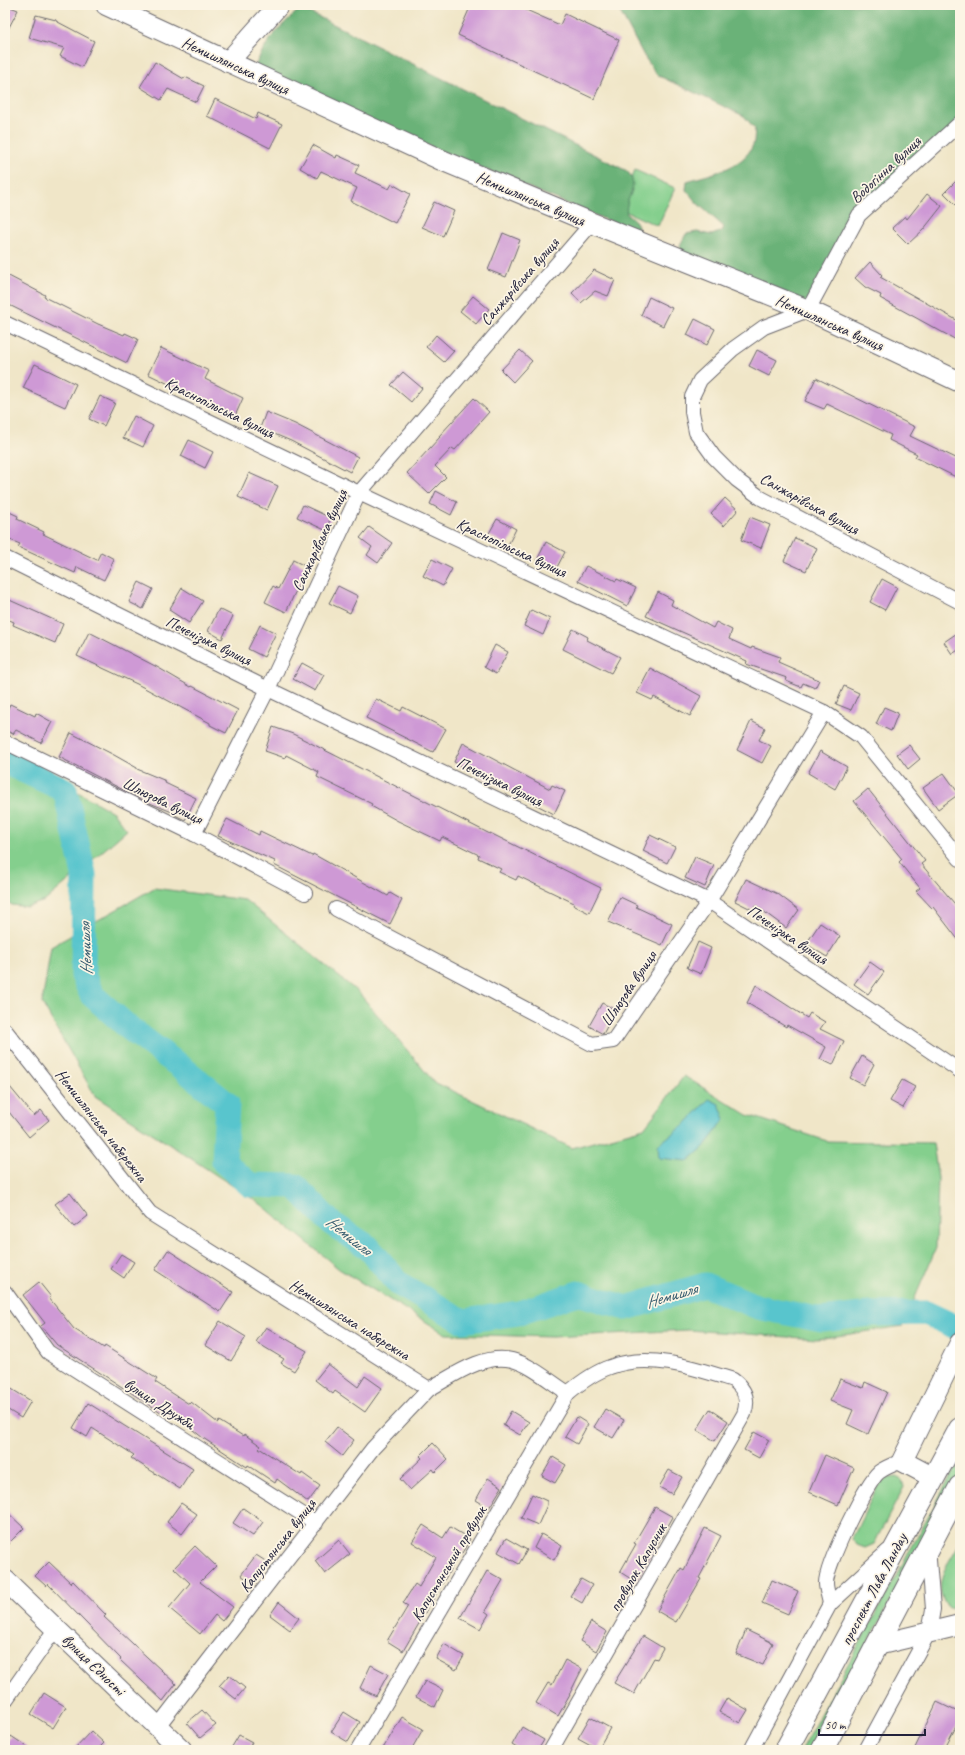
<svg xmlns="http://www.w3.org/2000/svg" width="965" height="1755" viewBox="0 0 965 1755" font-family="Caveat,sans-serif">
<style>
.green{fill:#84cf8d;stroke:#537864}
.forest{fill:#6bb278;stroke:#466a5a}
.water{fill:#58c5cd;stroke:#3d7484}
.lines{fill:none;stroke-linecap:round;stroke-linejoin:round}
.river{stroke:#58c5cd;stroke-width:25}
.building{fill:#ce99d5}
.street-casing{stroke:#6a676c;stroke-width:16}
.secondary-casing{stroke:#6a676c;stroke-width:22}
.primary-casing{stroke:#6a676c;stroke-width:24}
.street{stroke:#fff;stroke-width:14}
.secondary{stroke:#fff;stroke-width:20}
.primary{stroke:#fff;stroke-width:22}
.labels{text-anchor:middle;stroke-width:3.5;stroke-linejoin:round;paint-order:stroke}
.street-label{font-size:16px;fill:#22223b;stroke:#fcf5e5}
.water-label{font-size:17px;font-style:italic;fill:#355b6e;stroke:#fcf5e5}
</style>
<rect width="100%" height="100%" fill="#fcf5e5"/>
<filter id="ink" filterUnits="userSpaceOnUse"><feTurbulence type="fractalNoise" baseFrequency=".025" numOctaves="2"/><feDisplacementMap in="SourceGraphic" scale="8" xChannelSelector="R" yChannelSelector="G"/><feConvolveMatrix kernelMatrix="1 2 1 2 8 2 1 2 1" color-interpolation-filters="sRGB"/></filter>
<filter id="wash" filterUnits="userSpaceOnUse"><feTurbulence type="fractalNoise" baseFrequency=".012" numOctaves="4" result="noise"/><feDisplacementMap in="SourceGraphic" scale="16" xChannelSelector="R" yChannelSelector="G"/><feGaussianBlur stdDeviation="0.9" result="paint"/><feColorMatrix in="noise" values="0 0 0 0 0 0 0 0 0 0 0 0 0 0 0 0 0 1.4 0 .05"/><feComposite in="paint" operator="in"/></filter>
<g filter="url(#wash)">
<rect width="100%" height="100%" fill="#f0e6c8"/>
<!-- green -->
<g class="green">
<polygon points="635,170 675,188 658,226 618,208"/>
<polygon points="5,754 76,791 113,812 127,830 45,901 27,907 12,905 5,900"/>
<polygon points="154,888 245,900 359,993 434,1082 572,1148 644,1128 684,1076 748,1115 827,1141 933,1143 938,1178 936,1248 903,1326 817,1339 688,1330 552,1337 446,1334 339,1269 262,1205 95,1096 42,1003 51,947"/>
<polygon points="955,1468 959,1468 959,1473 939,1514 809,1750 801,1750"/>
<polygon points="896,1477 902,1480 904,1487 874,1544 865,1548 857,1545 852,1539 877,1487 887,1478"/>
<path d="M960,1542V1611L947,1607C931,1582 948,1565 960,1542Z"/>
</g>
<!-- forest -->
<g class="forest">
<path d="M618,5H960V123L859,215L808,310L683,260L680,245L686,234L697,232L712,235L722,231L724,227L697,203L686,190L687,181C709,174 743,169 753,145C755,140 754,134 755,129L744,116L657,75L644,56L618,8Z"/>
<path d="M301,8L627,171C642,188 623,197 627,215C635,219 639,223 638,233L253,73C262,44 278,28 301,8Z"/>
</g>
<!-- water -->
<polygon class="water" points="709,1099 719,1104 725,1119 704,1147 688,1161 659,1158 658,1145 686,1123"/>
<g class="lines">
<!-- river -->
<polyline class="river" points="5,762 65,790 84,874 83,975 92,995 129,1028 185,1070 227,1104 224,1162 250,1185 295,1186 331,1223 368,1247 399,1284 463,1321 519,1313 578,1293 626,1308 705,1285 758,1307 822,1320 869,1314 926,1313 960,1329"/>
</g>
<g id="blocks">
<!-- building -->
<g class="building">
<polygon points="5,5 18,10 5,35"/>
<polygon points="471,5 515,5 560,25 565,14 619,40 594,99 458,35"/>
<polygon points="36,15 56,20 56,21 94,41 82,67 60,56 64,48 29,38"/>
<polygon points="155,62 184,79 185,77 204,86 196,102 168,89 161,100 140,87"/>
<polygon points="215,99 256,119 258,113 282,124 270,148 207,116"/>
<polygon points="313,145 336,158 337,155 359,165 355,173 389,189 392,184 410,194 395,223 351,201 357,188 321,171 317,178 300,168"/>
<polygon points="960,177 960,209 944,193"/>
<polygon points="927,194 942,206 923,230 908,244 892,228 905,216 907,219"/>
<polygon points="434,202 454,211 443,236 422,227"/>
<polygon points="503,233 520,240 506,277 488,270"/>
<polygon points="870,262 882,275 880,277 960,322 960,342 880,298 881,295 865,287 855,278"/>
<polygon points="594,270 615,280 608,296 595,291 581,303 572,293"/>
<polygon points="5,274 45,295 44,297 98,324 124,335 125,333 138,339 127,363 5,303"/>
<polygon points="473,296 489,309 476,324 460,311"/>
<polygon points="649,297 672,308 663,326 641,315"/>
<polygon points="695,319 715,329 707,345 687,335"/>
<polygon points="436,335 454,351 444,362 426,347"/>
<polygon points="161,348 209,371 205,379 243,398 235,416 148,374"/>
<polygon points="520,350 532,361 513,382 501,370"/>
<polygon points="757,350 777,360 769,376 749,366"/>
<polygon points="35,364 76,384 65,407 23,388"/>
<polygon points="403,372 422,388 411,402 391,385"/>
<polygon points="816,378 915,427 910,436 960,460 960,479 915,457 917,454 889,440 891,435 827,404 824,409 805,401"/>
<polygon points="100,396 115,403 104,426 89,419"/>
<polygon points="474,398 489,412 455,450 452,448 435,466 446,477 429,494 407,473 440,437 439,436"/>
<polygon points="266,412 295,424 358,457 350,472 291,441 260,428"/>
<polygon points="134,416 153,426 143,447 123,438"/>
<polygon points="189,440 213,452 205,468 181,456"/>
<polygon points="249,473 278,486 267,510 238,497"/>
<polygon points="436,491 457,502 451,515 430,504"/>
<polygon points="725,498 738,510 724,526 711,514"/>
<polygon points="303,505 331,518 325,530 297,517"/>
<polygon points="5,510 18,516 17,519 44,532 43,534 97,560 101,552 114,559 104,580 77,567 75,573 18,547 20,544 8,539 5,547"/>
<polygon points="750,517 770,525 761,548 741,540"/>
<polygon points="497,519 516,529 508,545 488,535"/>
<polygon points="369,527 392,543 378,563 367,555 372,547 360,538"/>
<polygon points="795,538 817,548 806,571 784,561"/>
<polygon points="546,542 565,552 556,569 537,560"/>
<polygon points="432,559 452,569 443,586 423,576"/>
<polygon points="293,560 307,567 286,612 265,602 273,586 278,589"/>
<polygon points="586,566 616,581 617,579 636,588 627,606 578,581"/>
<polygon points="882,579 897,587 885,610 870,602"/>
<polygon points="139,582 153,589 143,609 129,602"/>
<polygon points="338,586 358,596 350,613 329,603"/>
<polygon points="182,588 203,601 189,623 169,610"/>
<polygon points="658,592 673,600 671,605 713,628 716,622 732,630 729,639 751,649 752,647 780,657 778,662 819,680 815,688 803,683 801,687 786,681 787,678 746,664 747,661 646,616"/>
<polygon points="5,598 63,624 55,643 13,625 14,622 5,618"/>
<polygon points="219,609 233,616 222,639 208,631"/>
<polygon points="531,610 550,619 543,635 524,626"/>
<polygon points="260,625 276,633 264,657 248,649"/>
<polygon points="573,629 588,637 587,640 620,657 611,673 563,649"/>
<polygon points="960,631 960,649 952,654 944,642"/>
<polygon points="89,632 157,667 191,687 192,686 238,710 226,733 210,725 210,723 137,684 77,656"/>
<polygon points="495,645 508,652 496,674 484,667"/>
<polygon points="302,663 324,675 315,691 293,679"/>
<polygon points="650,668 701,696 690,716 654,697 652,700 637,693"/>
<polygon points="844,686 859,693 851,710 836,704"/>
<polygon points="376,699 401,711 403,707 446,729 433,752 366,718"/>
<polygon points="10,704 35,716 36,713 52,722 41,743 16,730 13,734 5,730 5,715"/>
<polygon points="884,707 898,713 891,731 876,724"/>
<polygon points="751,721 765,728 759,740 771,746 762,763 737,750"/>
<polygon points="273,727 293,734 490,834 490,833 601,888 589,913 573,905 574,903 518,876 516,880 499,872 501,869 478,858 479,855 442,837 440,841 398,821 371,806 372,804 317,777 319,772 286,755 285,758 265,751"/>
<polygon points="71,733 114,755 137,768 137,769 166,781 165,783 196,798 185,820 171,813 172,812 145,801 59,757"/>
<polygon points="463,743 550,789 552,785 565,791 554,814 454,762"/>
<polygon points="909,745 920,759 908,769 897,754"/>
<polygon points="820,751 847,767 835,789 808,773"/>
<polygon points="944,773 959,794 938,809 923,788"/>
<polygon points="868,789 925,861 921,864 960,910 960,942 933,907 932,908 916,891 920,888 899,862 902,859 854,801"/>
<polygon points="227,819 259,835 260,831 312,856 313,854 388,896 390,893 402,900 390,924 274,865 275,861 218,836"/>
<polygon points="650,835 675,847 667,863 643,851"/>
<polygon points="695,857 714,865 705,887 685,878"/>
<polygon points="746,879 778,894 799,910 786,928 755,905 753,910 735,901"/>
<polygon points="620,897 637,905 636,907 672,924 662,945 608,922"/>
<polygon points="820,923 840,936 827,957 806,944"/>
<polygon points="698,942 711,948 701,974 687,968"/>
<polygon points="870,962 884,972 868,994 854,984"/>
<polygon points="756,985 807,1018 810,1013 825,1022 820,1029 844,1041 833,1065 820,1059 826,1047 787,1025 786,1027 747,1003"/>
<polygon points="602,1003 616,1010 603,1034 589,1026"/>
<polygon points="862,1056 874,1064 863,1085 850,1078"/>
<polygon points="902,1080 915,1087 903,1108 890,1101"/>
<polygon points="5,1081 34,1116 41,1110 49,1120 29,1137 5,1107"/>
<polygon points="70,1193 88,1216 74,1227 55,1204"/>
<polygon points="168,1250 233,1292 220,1312 155,1270"/>
<polygon points="121,1254 134,1262 124,1278 111,1269"/>
<polygon points="39,1282 51,1297 49,1298 74,1329 104,1348 105,1346 157,1379 155,1382 189,1404 191,1402 218,1423 219,1421 243,1436 244,1434 261,1446 259,1448 301,1475 302,1473 320,1486 308,1502 277,1479 275,1483 248,1465 247,1467 203,1438 173,1414 170,1418 57,1345 41,1326 45,1323 23,1295"/>
<polygon points="220,1321 246,1337 231,1361 205,1345"/>
<polygon points="266,1327 307,1351 294,1371 281,1363 284,1359 256,1342"/>
<polygon points="328,1364 358,1387 365,1376 382,1388 365,1412 335,1391 333,1394 315,1380"/>
<polygon points="840,1379 863,1388 865,1382 887,1392 868,1434 847,1424 853,1410 830,1401"/>
<polygon points="5,1385 31,1401 21,1418 5,1408"/>
<polygon points="88,1403 193,1469 180,1489 131,1458 134,1455 92,1428 87,1437 73,1428"/>
<polygon points="605,1409 624,1420 613,1438 594,1427"/>
<polygon points="710,1409 728,1421 715,1441 697,1430"/>
<polygon points="511,1411 529,1422 520,1435 503,1425"/>
<polygon points="577,1417 588,1424 577,1444 565,1437"/>
<polygon points="337,1427 354,1440 342,1456 325,1442"/>
<polygon points="754,1432 769,1440 759,1458 744,1450"/>
<polygon points="433,1443 448,1459 435,1472 433,1469 410,1490 400,1479 422,1458 420,1456"/>
<polygon points="825,1455 854,1468 838,1505 809,1492"/>
<polygon points="553,1457 566,1465 555,1483 542,1476"/>
<polygon points="669,1470 682,1477 672,1494 659,1487"/>
<polygon points="488,1478 502,1487 489,1508 476,1500"/>
<polygon points="532,1494 547,1501 547,1505 538,1525 521,1518"/>
<polygon points="181,1503 197,1514 182,1534 167,1522"/>
<polygon points="655,1507 673,1517 636,1582 620,1572 636,1544 634,1543"/>
<polygon points="243,1508 263,1522 253,1536 233,1523"/>
<polygon points="5,1510 24,1528 5,1547"/>
<polygon points="423,1525 443,1538 450,1527 470,1539 462,1553 460,1553 403,1651 387,1641 408,1606 403,1603 415,1584 419,1587 436,1557 412,1542"/>
<polygon points="705,1528 721,1536 699,1578 701,1579 676,1622 657,1611 681,1568 684,1570"/>
<polygon points="541,1534 562,1546 554,1560 534,1548"/>
<polygon points="506,1538 527,1550 519,1564 498,1552"/>
<polygon points="339,1540 350,1554 325,1574 315,1561"/>
<polygon points="195,1546 216,1566 200,1582 233,1607 222,1621 215,1615 200,1634 169,1608 190,1583 174,1568"/>
<polygon points="256,1555 267,1562 252,1583 241,1575"/>
<polygon points="49,1562 71,1583 73,1581 106,1615 104,1617 176,1684 163,1701 120,1660 121,1659 48,1584 46,1586 35,1576"/>
<polygon points="487,1571 503,1580 485,1611 489,1614 480,1629 460,1618"/>
<polygon points="581,1579 592,1585 582,1603 570,1596"/>
<polygon points="772,1580 798,1591 788,1614 762,1603"/>
<polygon points="279,1602 299,1618 290,1630 270,1615"/>
<polygon points="591,1622 607,1632 596,1651 580,1641"/>
<polygon points="746,1630 773,1643 763,1665 736,1654"/>
<polygon points="643,1636 663,1648 657,1659 654,1658 634,1694 614,1683"/>
<polygon points="444,1644 464,1656 456,1670 436,1659"/>
<polygon points="565,1660 582,1669 569,1695 570,1695 558,1716 536,1703 548,1683 552,1685"/>
<polygon points="371,1665 388,1674 376,1696 360,1688"/>
<polygon points="229,1675 245,1688 236,1699 219,1686"/>
<polygon points="425,1681 443,1690 435,1707 416,1697"/>
<polygon points="44,1693 66,1707 53,1728 31,1714"/>
<polygon points="727,1698 748,1710 740,1723 719,1712"/>
<polygon points="937,1702 960,1713 960,1719 944,1750 914,1750"/>
<polygon points="202,1710 216,1725 200,1738 187,1723"/>
<polygon points="344,1712 360,1722 348,1742 331,1732"/>
<polygon points="402,1717 423,1729 411,1750 382,1750"/>
<polygon points="590,1717 610,1728 598,1749 578,1738"/>
<polygon points="522,1727 544,1740 538,1750 520,1750 512,1745"/>
<polygon points="91,1731 104,1743 97,1750 73,1750"/>
<polygon points="239,1735 252,1742 248,1750 230,1750"/>
<polygon points="11,1736 32,1750 5,1750 5,1745"/>
</g>
</g>
</g>
<g filter="url(#ink)">
<use href="#blocks" fill-opacity="0" stroke="#6a676c" stroke-width="1"/>
<g class="lines">
<!-- street casing -->
<g class="street-casing">
<g id="street">
<polyline points="960,123 859,215 808,310 764,327 733,349 700,380 692,397 692,412 696,432 714,457 737,480 761,498 960,602"/>
<polyline points="5,323 359,493 824,712 861,737 960,859"/>
<polyline points="5,558 268,689 709,901 960,1071"/>
<polyline points="5,742 194,834 305,893"/>
<polyline points="194,834 268,689 359,493 592,223"/>
<polyline points="336,909 592,1044 613,1041 709,901 824,712"/>
<path d="M5,1030L150,1213L429,1389C453,1376 483,1353 512,1360C530,1364 552,1383 568,1393"/>
<polyline points="5,1292 48,1352 316,1523"/>
<path d="M830,1604C829,1597 826,1590 826,1583C826,1565 866,1483 879,1472C886,1467 894,1464 902,1461"/>
<polyline points="5,1701 56,1628"/>
<polyline points="158,1726 373,1448 429,1389"/>
<path d="M358,1750L568,1393C580,1383 595,1372 610,1367C649,1352 695,1368 733,1380C745,1389 749,1400 744,1414L551,1750"/>
<polyline points="751,1750 830,1604 888,1551"/>
<polyline points="865,1750 929,1632 933,1609 928,1548"/>
</g>
</g>
<!-- secondary casing -->
<g class="secondary-casing">
<g id="secondary">
<polyline points="106,5 439,159 592,223 808,310 960,382"/>
<polyline points="228,62 279,5"/>
<polyline points="934,1478 902,1461 960,1343"/>
<polyline points="5,1580 182,1750"/>
<polyline points="877,1645 960,1625"/>
</g>
</g>
<!-- primary casing -->
<g class="primary-casing">
<g id="primary">
<polyline points="786,1750 960,1429"/>
<polyline points="822,1750 960,1487"/>
</g>
</g>
<!-- street -->
<use href="#street" class="street"/>
<!-- secondary -->
<use href="#secondary" class="secondary"/>
<!-- primary -->
<use href="#primary" class="primary"/>
</g>
</g>
<g class="labels">
<!-- street labels -->
<g class="street-label">
<text transform="translate(236 65) rotate(25)" y="6">Немишлянська вулиця</text>
<text transform="translate(885 169) rotate(-43)" y="6">Водогінна вулиця</text>
<text transform="translate(531 198) rotate(23)" y="6">Немишлянська вулиця</text>
<text transform="translate(519 281) rotate(-49)" y="6">Санжарівська вулиця</text>
<text transform="translate(830 322) rotate(24)" y="6">Немишлянська вулиця</text>
<text transform="translate(220 407) rotate(26)" y="6">Краснопільська вулиця</text>
<text transform="translate(810 503) rotate(29)" y="6">Санжарівська вулиця</text>
<text transform="translate(319 540) rotate(-65)" y="6">Санжарівська вулиця</text>
<text transform="translate(512 547) rotate(25)" y="6">Краснопільська вулиця</text>
<text transform="translate(209 640) rotate(26)" y="6">Печенізька вулиця</text>
<text transform="translate(500 781) rotate(26)" y="6">Печенізька вулиця</text>
<text transform="translate(163 800) rotate(26)" y="6">Шлюзова вулиця</text>
<text transform="translate(788 934) rotate(34)" y="6">Печенізька вулиця</text>
<text transform="translate(628 988) rotate(-56)" y="6">Шлюзова вулиця</text>
<text transform="translate(102 1125) rotate(52)" y="6">Немишлянська набережна</text>
<text transform="translate(350 1319) rotate(32)" y="6">Немишлянська набережна</text>
<text transform="translate(160 1403) rotate(33)" y="6">вулиця Дружби</text>
<text transform="translate(277 1545) rotate(-52)" y="6">Капустянська вулиця</text>
<text transform="translate(448 1563) rotate(-59)" y="6">Капустянський провулок</text>
<text transform="translate(637 1567) rotate(-60)" y="6">провулок Капусник</text>
<text transform="translate(873 1589) rotate(-62)" y="6">проспект Льва Ландау</text>
<text transform="translate(94 1664) rotate(44)" y="6">вулиця Єдності</text>
</g>
<!-- water labels -->
<g class="water-label">
<text transform="translate(85 949) rotate(-92)" y="6">Немишля</text>
<text transform="translate(349 1235) rotate(39)" y="6">Немишля</text>
<text transform="translate(671 1295) rotate(-16)" y="6">Немишля</text>
</g>
</g>
<!-- margin -->
<rect width="965" height="1755" fill="none" stroke="#fcf5e5" stroke-width="20"/>
<!-- scale -->
<path d="M819 1729v6h106v-6" fill="none" stroke="#22223b" stroke-width="2"/>
<text x="825" y="1729" font-size="12" fill="#22223b" stroke="#fcf5e5" stroke-width="3" paint-order="stroke">50 m</text>
</svg>
